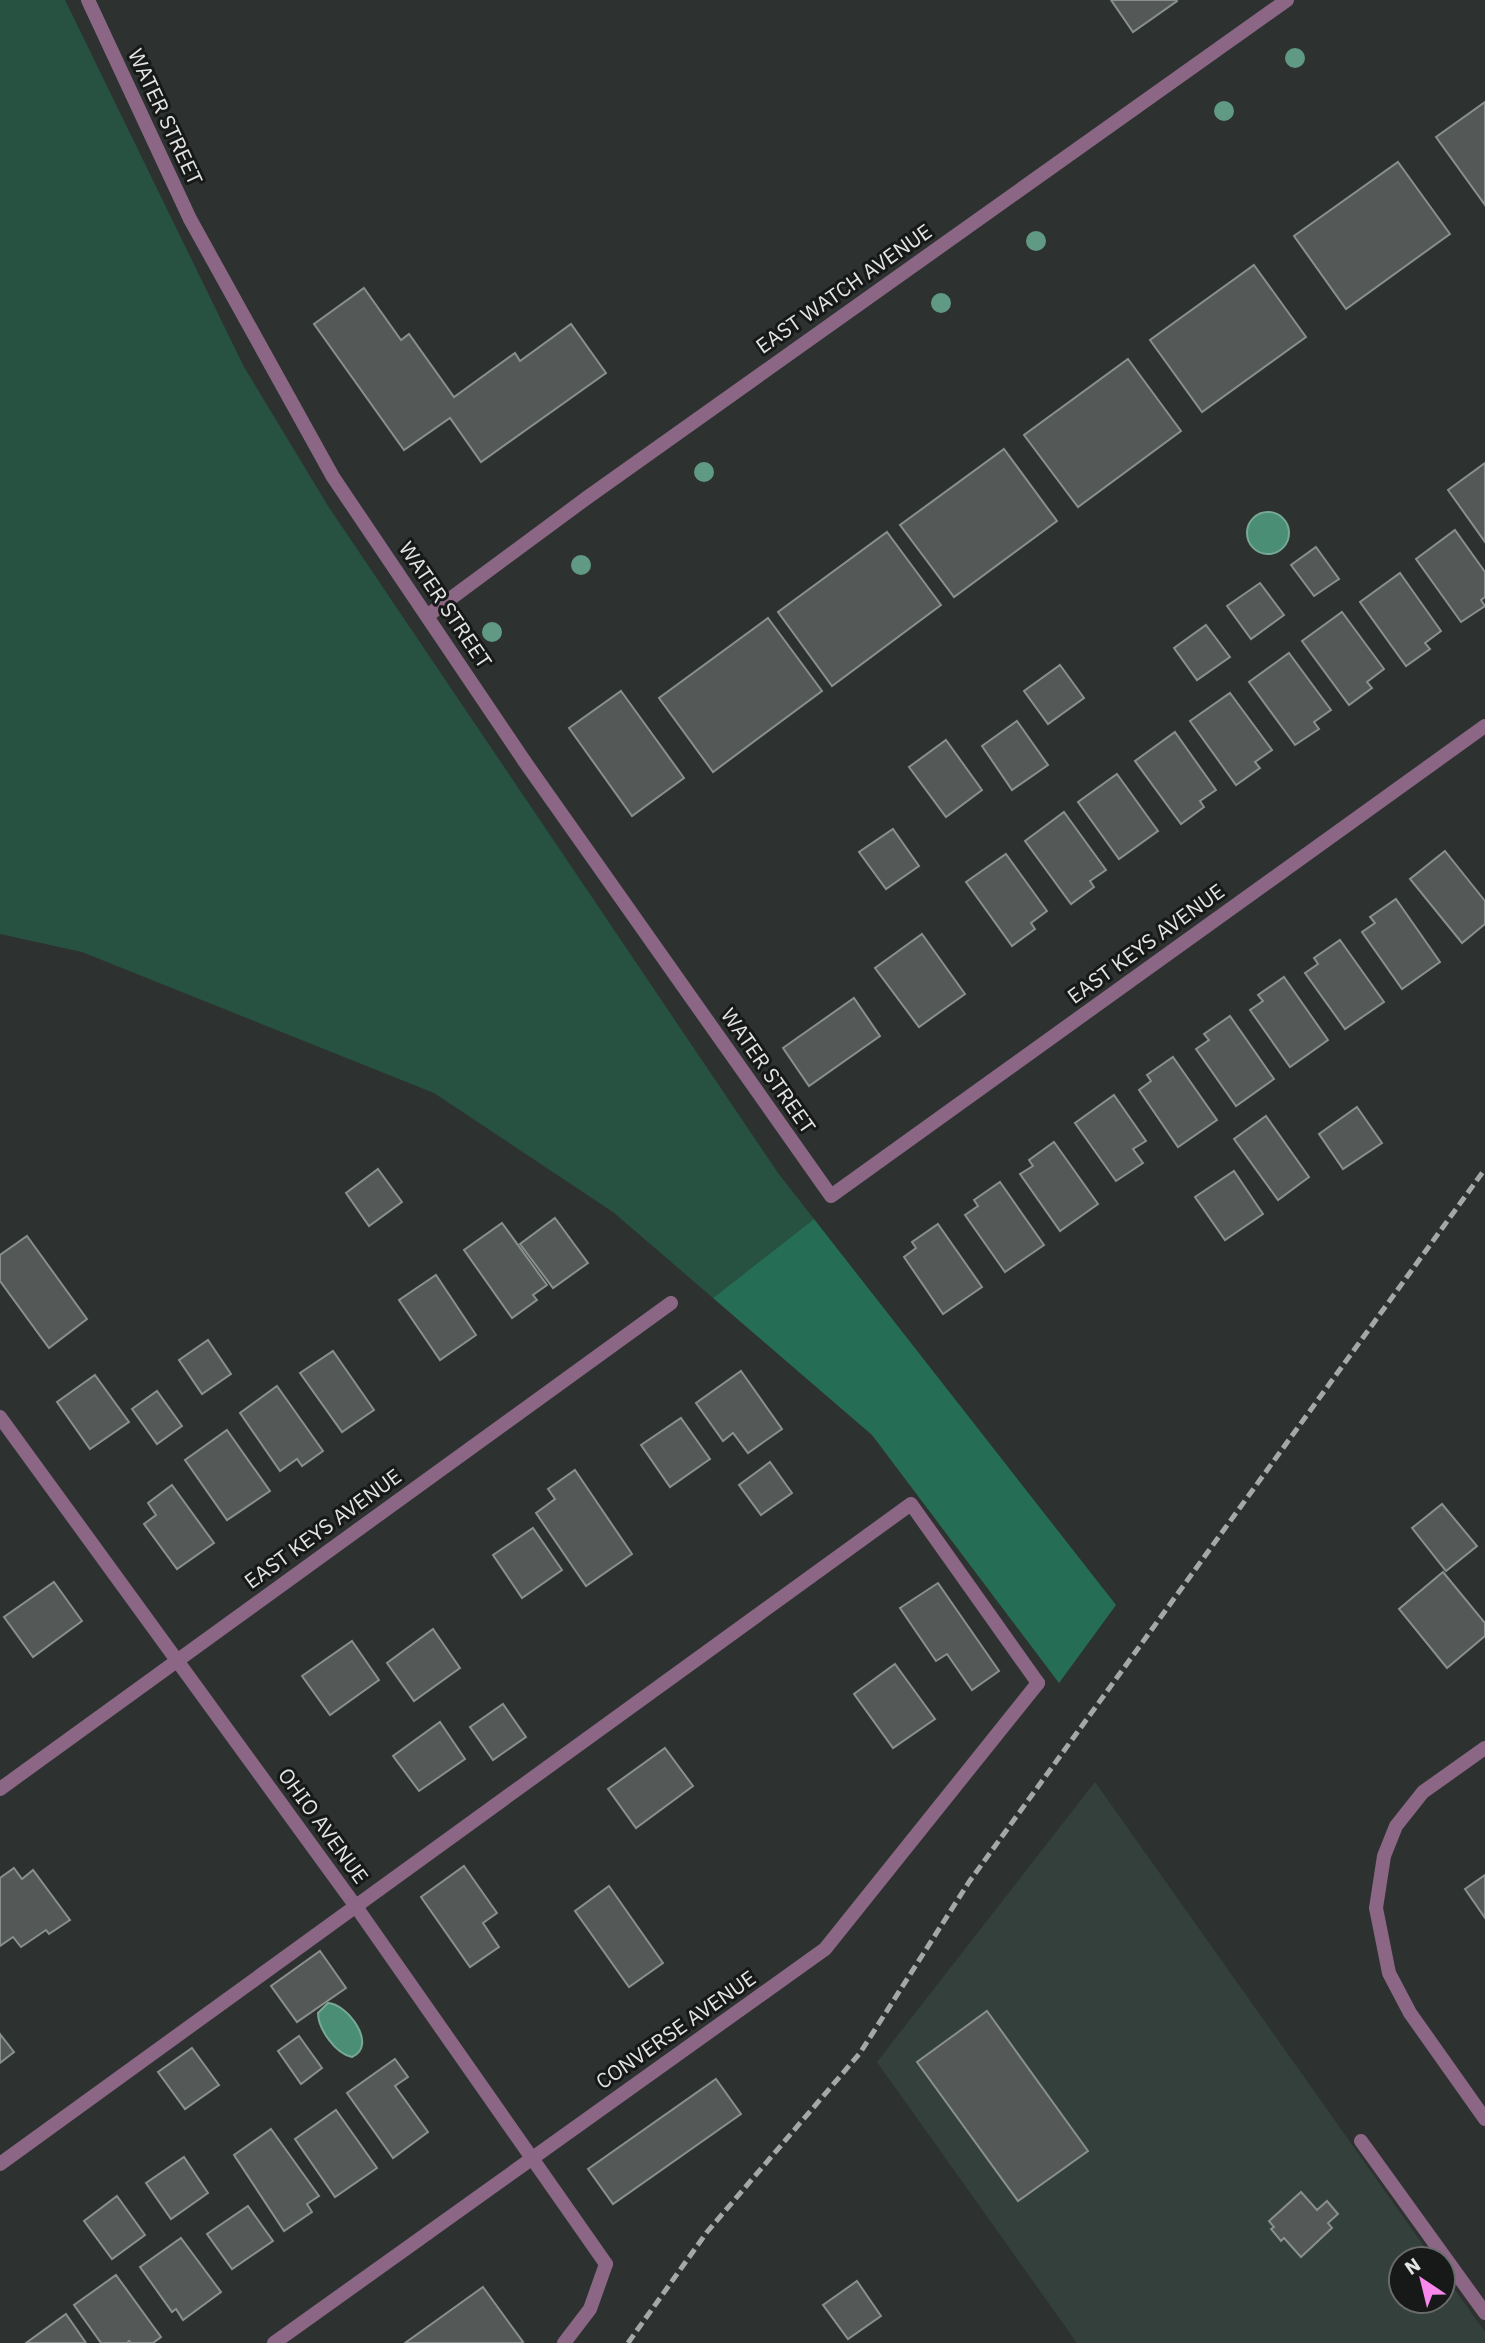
<svg xmlns="http://www.w3.org/2000/svg" width="1485" height="2343" viewBox="0 0 1485 2343" font-family="'IBM Plex Sans',sans-serif">
<style>
.built{fill:#34403b}
.green{fill:#275242}
.forest{fill:#266d55}
.water{fill:#4a8e75;stroke:#78a896;stroke-width:2}
.building{fill:#545957;stroke:#898f8c;stroke-width:2}
.lines{fill:none;stroke-linecap:round;stroke-linejoin:round}
.lane{stroke:#8b6785;stroke-width:14}
.street{stroke:#8b6785;stroke-width:14}
.rail{stroke:#a4a8a6;stroke-width:5;stroke-dasharray:10 5;stroke-linecap:butt}
.tree{fill:#609a84}
.labels{text-anchor:middle;stroke-width:6;stroke-linejoin:round;paint-order:stroke}
.street-label{font-size:21px;fill:#e2e5e3;stroke:#171918}
</style>
<rect width="100%" height="100%" fill="#2d3230"/>
<!-- built -->
<polygon class="built" points="1095,1782 1433,2259 1401,2259 1401,2301 1443,2301 1443,2273 1485,2332 1485,2343 1077,2343 877,2062"/>
<!-- green -->
<polygon class="green" points="0,0 65,0 244,367 328,506 778,1173 814,1219 713,1298 613,1212 434,1093 82,952 0,934"/>
<!-- forest -->
<polygon class="forest" points="814,1219 1116,1605 1059,1683 872,1435 713,1298"/>
<!-- water -->
<g class="water">
<circle cx="1268" cy="533" r="21"/>
<path d="M328,2003C346,2003 379,2045 352,2057C336,2054 318,2029 318,2013Z"/>
</g>
<!-- building -->
<g class="building">
<polygon points="1111,0 1176,0 1177,1 1133,32"/>
<polygon points="1485,102 1485,205 1436,137"/>
<polygon points="1398,162 1450,234 1346,309 1294,236"/>
<polygon points="1254,265 1306,337 1202,412 1150,340"/>
<polygon points="364,288 401,340 409,334 454,397 515,353 520,361 571,324 606,373 481,462 450,418 404,450 314,324"/>
<polygon points="1128,359 1181,431 1078,507 1024,435"/>
<polygon points="1004,449 1057,521 954,597 900,525"/>
<polygon points="1485,463 1485,542 1448,490"/>
<polygon points="1455,530 1485,572 1485,597 1481,600 1485,606 1461,622 1416,559"/>
<polygon points="887,532 941,605 832,686 778,612"/>
<polygon points="1316,547 1339,579 1314,596 1291,565"/>
<polygon points="1400,573 1441,631 1425,643 1430,649 1406,666 1360,602"/>
<polygon points="1260,583 1284,615 1251,639 1227,606"/>
<polygon points="1342,612 1384,669 1367,682 1372,688 1349,705 1302,641"/>
<polygon points="768,618 822,691 713,772 659,698"/>
<polygon points="1206,625 1230,657 1197,680 1174,648"/>
<polygon points="1289,653 1331,710 1314,722 1319,729 1295,745 1249,682"/>
<polygon points="1060,665 1084,698 1048,724 1024,691"/>
<polygon points="621,691 684,778 632,816 569,728"/>
<polygon points="1230,693 1272,750 1255,762 1260,768 1236,785 1190,721"/>
<polygon points="1017,721 1048,765 1012,790 982,746"/>
<polygon points="1175,732 1216,790 1200,801 1204,807 1181,824 1135,761"/>
<polygon points="946,740 982,790 946,817 909,767"/>
<polygon points="1117,774 1158,831 1119,859 1078,802"/>
<polygon points="1064,812 1106,870 1090,881 1094,887 1071,904 1025,841"/>
<polygon points="893,829 919,866 886,889 859,852"/>
<polygon points="1445,851 1485,901 1485,924 1462,943 1410,879"/>
<polygon points="1006,854 1047,911 1031,923 1035,929 1012,946 966,882"/>
<polygon points="1396,899 1440,962 1402,989 1362,932 1375,923 1370,917"/>
<polygon points="922,934 965,994 919,1027 875,968"/>
<polygon points="1340,940 1384,1002 1345,1029 1305,973 1318,964 1314,958"/>
<polygon points="1284,977 1328,1040 1290,1067 1250,1010 1263,1001 1258,995"/>
<polygon points="854,998 880,1036 809,1086 783,1048"/>
<polygon points="1230,1016 1274,1079 1236,1106 1196,1049 1209,1040 1204,1034"/>
<polygon points="1173,1057 1217,1120 1178,1147 1139,1090 1151,1081 1147,1075"/>
<polygon points="1114,1095 1146,1141 1133,1149 1143,1163 1116,1181 1075,1123"/>
<polygon points="1357,1107 1382,1143 1343,1169 1319,1134"/>
<polygon points="1266,1116 1309,1177 1278,1200 1234,1139"/>
<polygon points="1054,1142 1098,1204 1060,1231 1020,1174 1033,1166 1029,1160"/>
<polygon points="378,1169 402,1202 369,1226 346,1193"/>
<polygon points="1234,1171 1263,1214 1225,1240 1195,1197"/>
<polygon points="1000,1182 1044,1245 1005,1272 965,1215 978,1206 974,1200"/>
<polygon points="555,1218 588,1263 553,1288 520,1244"/>
<polygon points="502,1223 547,1285 533,1295 537,1300 512,1318 464,1250"/>
<polygon points="938,1224 982,1287 943,1314 904,1257 916,1248 912,1242"/>
<polygon points="27,1236 87,1319 49,1348 0,1281 0,1255"/>
<polygon points="436,1275 476,1335 440,1360 399,1300"/>
<polygon points="208,1340 231,1374 202,1394 179,1360"/>
<polygon points="333,1351 374,1410 342,1432 300,1373"/>
<polygon points="741,1371 782,1429 748,1453 733,1433 723,1441 696,1403"/>
<polygon points="95,1375 129,1422 90,1449 57,1402"/>
<polygon points="277,1386 323,1451 302,1466 297,1459 280,1471 240,1413"/>
<polygon points="157,1391 182,1426 157,1444 132,1409"/>
<polygon points="681,1418 710,1459 670,1487 641,1445"/>
<polygon points="227,1430 270,1491 227,1520 185,1460"/>
<polygon points="770,1462 792,1493 761,1515 739,1485"/>
<polygon points="575,1470 632,1554 586,1586 536,1513 555,1499 548,1489"/>
<polygon points="172,1485 214,1543 177,1569 144,1524 156,1515 148,1503"/>
<polygon points="1442,1504 1477,1546 1446,1571 1412,1528"/>
<polygon points="533,1528 562,1570 522,1598 493,1555"/>
<polygon points="1443,1572 1485,1623 1485,1636 1447,1668 1399,1609"/>
<polygon points="54,1582 82,1621 33,1657 4,1617"/>
<polygon points="938,1583 999,1671 972,1690 947,1654 936,1661 900,1608"/>
<polygon points="433,1629 460,1668 414,1701 387,1663"/>
<polygon points="352,1641 379,1680 330,1715 302,1676"/>
<polygon points="895,1664 935,1719 893,1748 854,1694"/>
<polygon points="503,1704 526,1737 493,1760 470,1727"/>
<polygon points="440,1722 465,1759 419,1791 393,1756"/>
<polygon points="665,1748 693,1786 636,1828 608,1789"/>
<polygon points="464,1866 497,1913 483,1923 499,1947 470,1967 421,1897"/>
<polygon points="14,1868 22,1879 33,1870 70,1920 49,1934 46,1930 21,1947 13,1937 0,1946 0,1878"/>
<polygon points="1485,1875 1485,1918 1465,1889"/>
<polygon points="609,1886 663,1963 629,1987 575,1911"/>
<polygon points="320,1951 346,1988 297,2022 271,1986"/>
<polygon points="987,2011 1088,2151 1018,2201 917,2062"/>
<polygon points="0,2034 14,2052 0,2063"/>
<polygon points="299,2036 322,2068 301,2084 278,2051"/>
<polygon points="192,2048 219,2085 185,2109 158,2072"/>
<polygon points="395,2059 408,2077 395,2086 428,2132 393,2158 347,2093"/>
<polygon points="716,2079 741,2114 613,2204 588,2169"/>
<polygon points="336,2110 377,2168 335,2197 295,2139"/>
<polygon points="271,2129 319,2196 307,2204 312,2212 284,2231 234,2155"/>
<polygon points="184,2157 208,2193 171,2219 146,2183"/>
<polygon points="1301,2192 1317,2210 1327,2201 1338,2214 1328,2223 1332,2228 1301,2257 1284,2238 1281,2241 1271,2229 1274,2227 1269,2221"/>
<polygon points="117,2196 145,2235 112,2259 84,2221"/>
<polygon points="248,2206 273,2241 232,2269 207,2234"/>
<polygon points="181,2238 221,2292 183,2320 176,2309 172,2312 140,2267"/>
<polygon points="116,2275 161,2337 153,2343 131,2343 129,2341 127,2343 101,2343 74,2305"/>
<polygon points="857,2281 881,2316 848,2339 823,2305"/>
<polygon points="483,2287 523,2342 521,2343 405,2343"/>
<polygon points="66,2314 86,2343 26,2343"/>
</g>
<g class="lines">
<!-- lane -->
<g class="lane">
<polyline points="0,2164 911,1504 1038,1683"/>
<polyline points="564,2343 590,2309 606,2264"/>
</g>
<!-- street -->
<g class="street">
<polyline points="88,0 190,219 333,477 525,762 831,1196 1485,726"/>
<polyline points="427,616 588,497 1287,0"/>
<polyline points="0,1417 357,1908 606,2264"/>
<polyline points="1485,1748 1423,1792 1396,1826 1384,1856 1376,1908 1389,1973 1410,2013 1485,2119"/>
<polyline points="0,1789 671,1303"/>
<polyline points="1361,2141 1485,2313"/>
<polyline points="274,2343 825,1949 1038,1683"/>
</g>
<!-- rail -->
<polyline class="rail" points="628,2343 707,2232 860,2053 969,1882 1485,1169"/>
</g>
<!-- trees -->
<g class="tree">
<circle cx="1295" cy="58" r="10"/>
<circle cx="1224" cy="111" r="10"/>
<circle cx="1036" cy="241" r="10"/>
<circle cx="941" cy="303" r="10"/>
<circle cx="704" cy="472" r="10"/>
<circle cx="581" cy="565" r="10"/>
<circle cx="492" cy="632" r="10"/>
</g>
<g class="labels">
<!-- street labels -->
<g class="street-label">
<text transform="translate(165 117) rotate(65)" y="7">WATER STREET</text>
<text transform="translate(844 289) rotate(-35)" y="7">EAST WATCH AVENUE</text>
<text transform="translate(445 605) rotate(56)" y="7">WATER STREET</text>
<text transform="translate(1146 944) rotate(-36)" y="7">EAST KEYS AVENUE</text>
<text transform="translate(768 1071) rotate(55)" y="7">WATER STREET</text>
<text transform="translate(323 1529) rotate(-36)" y="7">EAST KEYS AVENUE</text>
<text transform="translate(323 1826) rotate(54)" y="7">OHIO AVENUE</text>
<text transform="translate(676 2030) rotate(-35)" y="7">CONVERSE AVENUE</text>
</g>
</g>
<!-- north arrow -->
<g transform="translate(1422 2280) rotate(325)"><circle r="33" fill="#171918" stroke="#686b69" stroke-width="2"/>
<path d="M0-5L12 26L0 18L-12 26Z" fill="#f888eb"/>
<text y="-10" font-size="19" font-weight="bold" text-anchor="middle" fill="#e2e5e3">N</text>
</g>
</svg>
